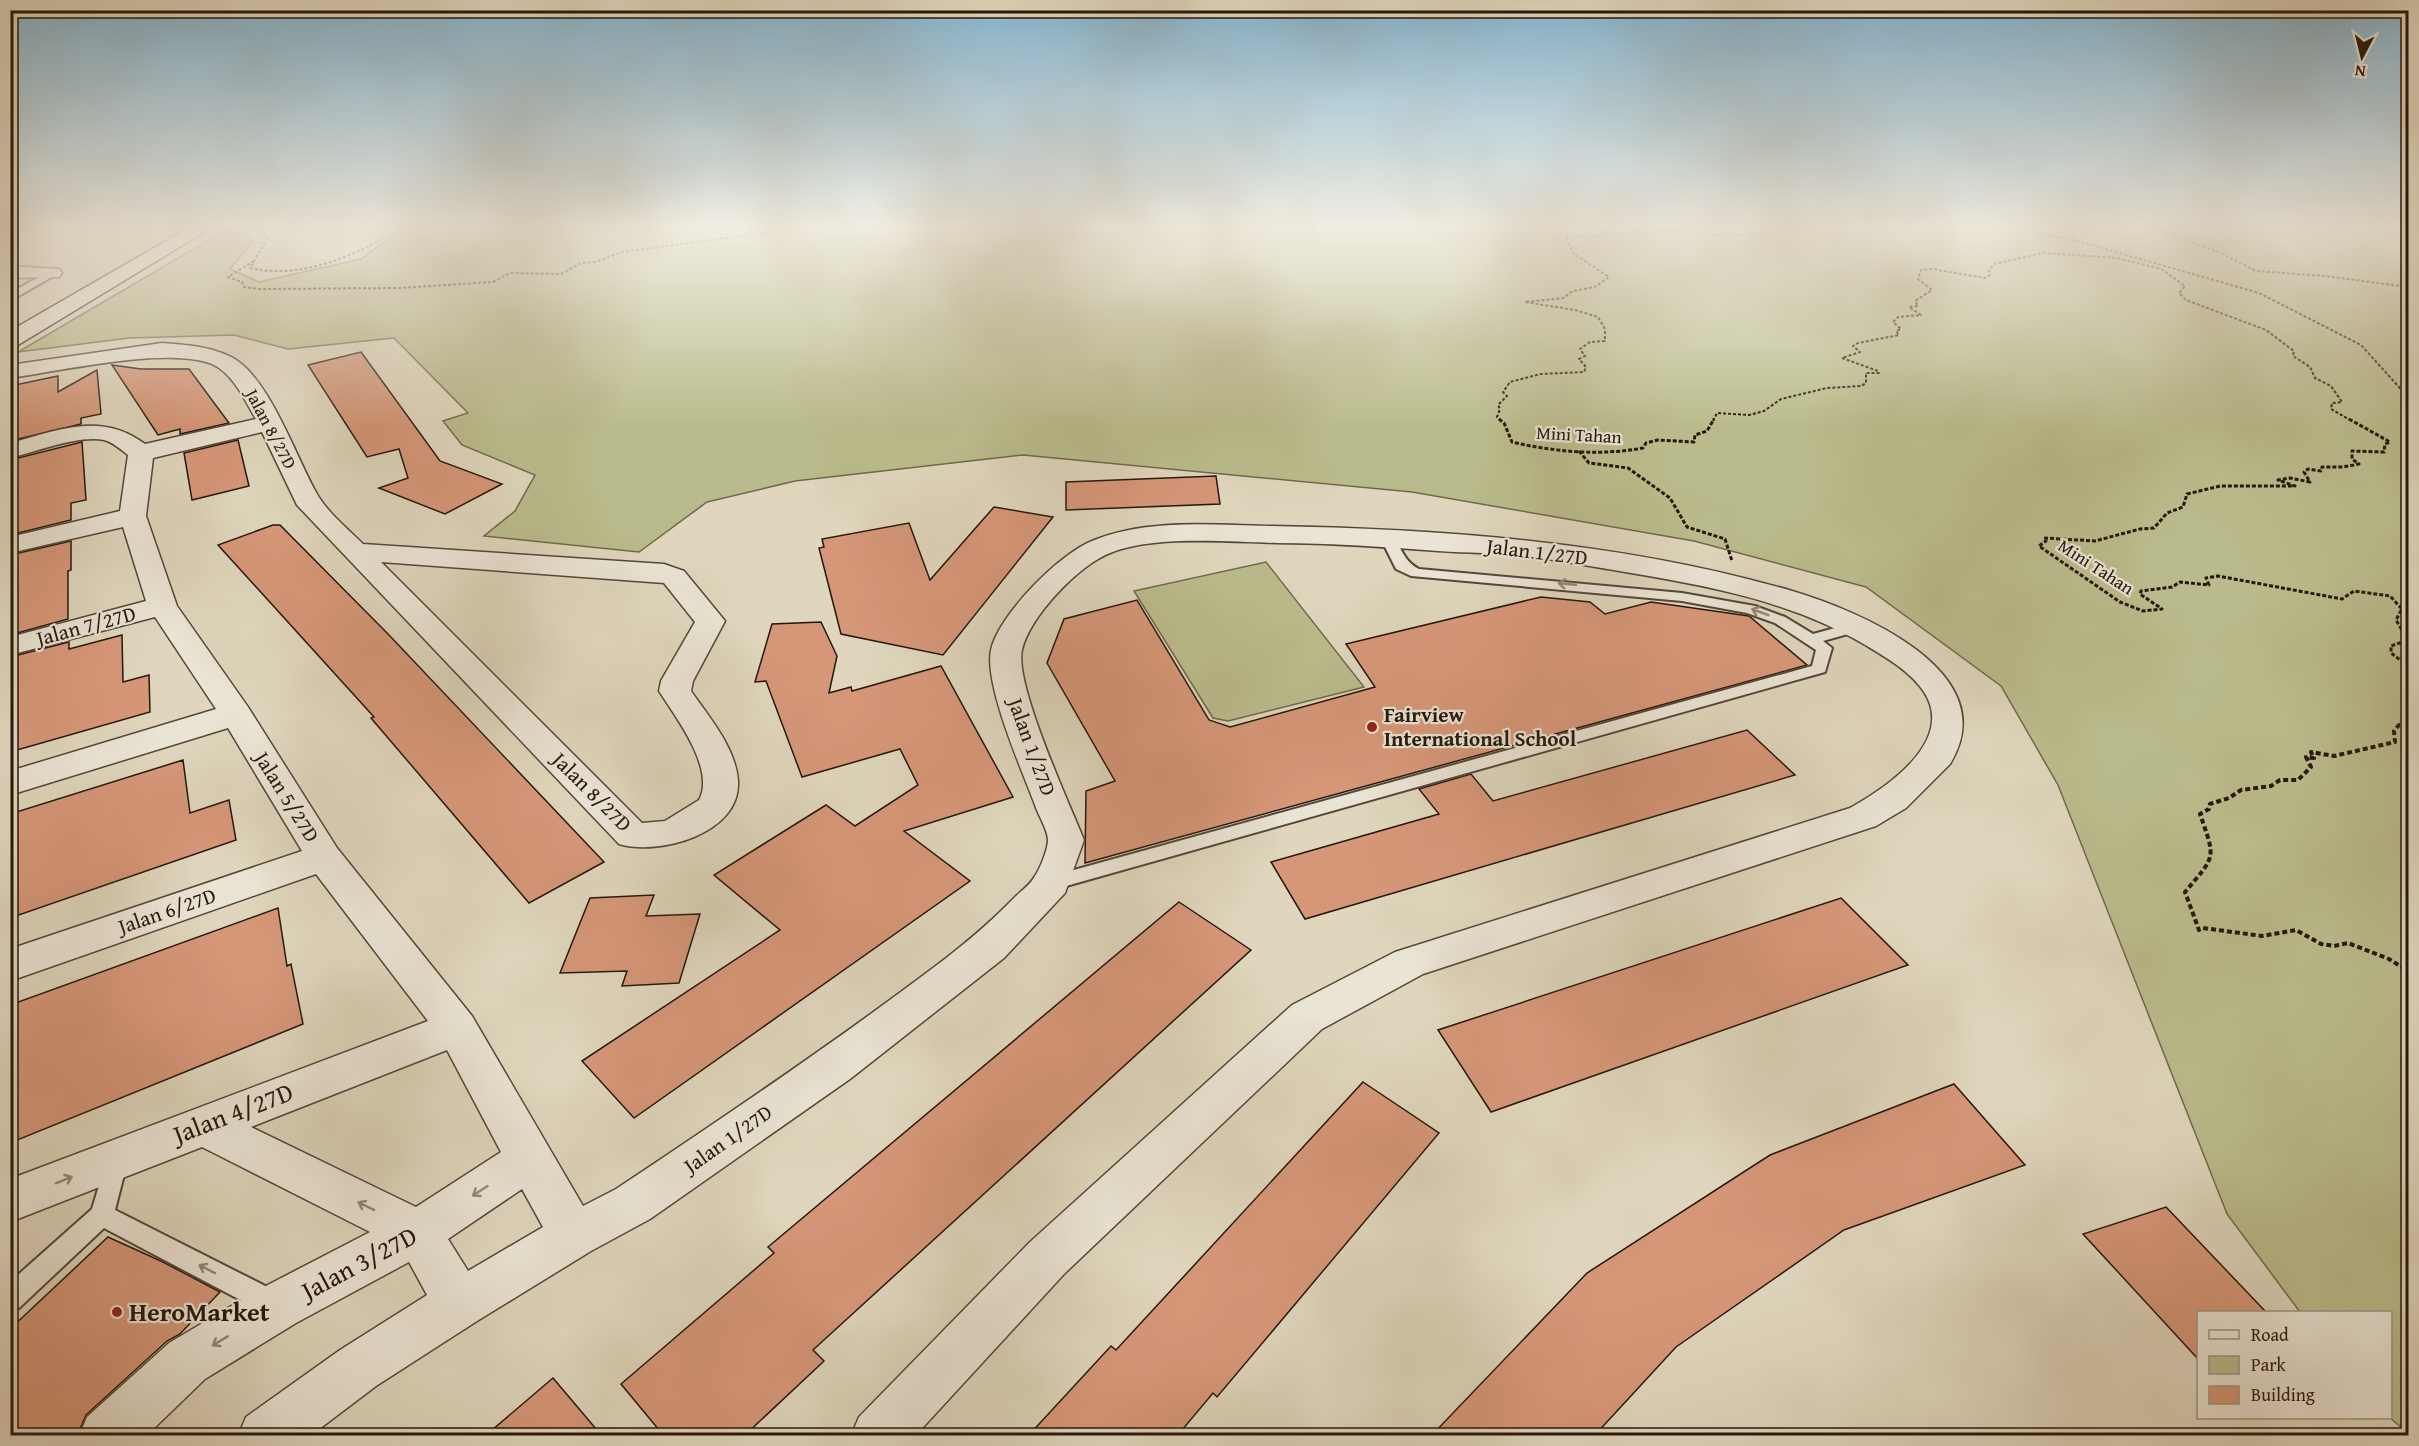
<svg xmlns="http://www.w3.org/2000/svg" width="2419" height="1446" viewBox="0 0 2419 1446" font-family="'Gentium Book Plus',serif">
<style>
.green{fill:#babb8c;stroke:#70694c;stroke-width:1.5}
.building{fill:#d69779;stroke:#26170d;stroke-width:1.5}
.lines{fill:none;stroke-linecap:round;stroke-linejoin:round}
.lane-casing{stroke:#544739;stroke-width:4}
.street-casing{stroke:#544739;stroke-width:3}
.secondary-casing{stroke:#26170d;stroke-width:3}
.path-far2{stroke:#26170d;stroke-width:2;stroke-dasharray:3 2;stroke-linecap:butt}
.path-far1{stroke:#26170d;stroke-width:3;stroke-dasharray:4 2;stroke-linecap:butt}
.path{stroke:#26170d;stroke-width:4;stroke-dasharray:5 3;stroke-linecap:butt}
.lane{fill:#eae4d4;fill-rule:evenodd}
.street{fill:#eae4d4;fill-rule:evenodd}
.secondary{fill:#eae4d4;fill-rule:evenodd}
.oneway{stroke:#92887a}
.poi-dot{fill:#8f2418;stroke:#eae4d4;stroke-width:2}
.labels{text-anchor:middle;stroke-width:4.5;stroke-linejoin:round;paint-order:stroke}
.far-street-label{font-size:18px;fill:#26170d;stroke:#eae4d4}
.street-label{font-size:21px;fill:#26170d;stroke:#eae4d4}
.poi-label{font-size:21px;font-weight:bold;fill:#26170d;stroke:#eae4d4;text-anchor:start}
.near-street-label{font-size:26px;fill:#26170d;stroke:#eae4d4}
.near-poi-label{font-size:26px;font-weight:bold;fill:#26170d;stroke:#eae4d4;text-anchor:start}
</style>
<rect width="100%" height="100%" fill="#dfd6bd"/>
<filter id="stains"><feTurbulence type="fractalNoise" baseFrequency=".00333" numOctaves="4"/><feColorMatrix values="0 0 0 0 .2 0 0 0 0 .09 0 0 0 0 .02 0 0 0 .5 -.17"/></filter>
<radialGradient id="worn" r=".72"><stop offset=".6" stop-color="#630" stop-opacity="0"/><stop offset="1" stop-color="#630" stop-opacity=".3"/></radialGradient>
<!-- green -->
<g class="green">
<polygon points="406,226 2408,226 2408,1433 2390,1418 2390,1312 2300,1312 2227,1214 2058,785 2001,686 1866,587 1694,541 1412,492 1023,455 795,481 707,502 639,552 484,536 515,511 535,475 462,445 443,421 468,413 394,338 288,349 234,335 129,338 18,352 226,230 243,232 253,241 230,269 259,282 361,259"/>
<polygon points="1266,562 1364,687 1228,721 1213,718 1134,591"/>
</g>
<!-- building -->
<g class="building">
<polygon points="361,352 440,461 502,484 445,514 379,488 408,478 399,449 367,457 308,365"/>
<polygon points="112,365 141,369 189,369 229,423 180,434 180,429 158,435"/>
<polygon points="97,370 101,414 81,418 81,424 10,441 10,386 58,376 58,392"/>
<polygon points="238,440 249,486 192,500 184,453"/>
<polygon points="82,442 86,500 71,503 71,520 10,535 10,460"/>
<polygon points="1216,476 1220,504 1066,510 1066,482"/>
<polygon points="994,507 1053,517 943,655 841,634 819,548 824,547 822,539 909,523 930,580"/>
<polygon points="273,525 280,525 389,635 604,862 529,903 371,718 374,717 218,545"/>
<polygon points="71,541 71,570 68,571 68,619 10,635 10,555"/>
<polygon points="1541,597 1590,602 1605,614 1651,602 1749,616 1807,665 1085,863 1086,791 1115,781 1047,663 1064,619 1137,600 1209,720 1230,727 1375,687 1346,644"/>
<polygon points="821,622 837,656 829,693 851,687 852,691 941,666 1013,797 904,831 970,881 634,1118 582,1061 780,930 714,875 826,805 855,826 918,785 900,749 802,777 766,681 755,682 772,624"/>
<polygon points="122,635 123,682 149,675 150,712 10,752 10,657 69,642 69,649"/>
<polygon points="1747,730 1795,775 1305,919 1271,862 1439,814 1419,789 1471,774 1493,801"/>
<polygon points="183,760 190,813 229,800 236,840 10,918 10,814"/>
<polygon points="654,895 646,916 700,914 679,983 622,986 627,971 560,973 590,898"/>
<polygon points="1841,898 1908,965 1491,1112 1438,1030"/>
<polygon points="1179,902 1251,950 813,1350 824,1361 744,1436 664,1436 621,1384 774,1253 768,1247"/>
<polygon points="278,908 287,966 291,964 303,1024 10,1143 10,1005"/>
<polygon points="1363,1082 1439,1133 1217,1397 1213,1393 1177,1436 1028,1436 1111,1346 1116,1350"/>
<polygon points="1954,1084 2025,1165 1844,1230 1676,1347 1594,1436 1431,1436 1587,1273 1770,1155"/>
<polygon points="2166,1207 2266,1312 2199,1312 2199,1360 2083,1234"/>
<polygon points="108,1237 163,1262 220,1292 180,1334 167,1341 86,1415 77,1436 10,1436 10,1329"/>
<polygon points="553,1378 602,1436 485,1436"/>
</g>
<g class="lines">
<!-- lane casing -->
<g class="lane-casing">
<g id="lane">
<polygon points="52,270 57,273 55,275 10,301 10,293"/>
<path d="M1388,535C1401,539 1400,560 1419,569L1682,593L1755,606L1785,617L1813,634L1857,622L1865,627L1862,630L1823,641L1832,648L1825,672L1052,890L1045,888L1043,883L1045,878L1052,876L1812,666L1816,650L1775,623L1747,613L1682,601L1411,576L1396,569L1381,539Z"/>
<polygon points="116,1153 124,1156 127,1163 115,1210 281,1294 285,1303 281,1312 272,1315 263,1312 104,1228 19,1308 10,1311 10,1282 92,1209 108,1156"/>
</g>
</g>
<!-- street casing -->
<g class="street-casing">
<g id="street">
<polygon points="10,266 59,269 62,273 59,277 10,278"/>
<path d="M162,343C185,345 208,346 229,356C268,373 296,458 317,494C327,512 348,529 363,544L664,564L684,571L725,621L693,681L691,691C709,717 736,748 738,781C741,834 659,856 619,844L297,505L262,432L153,458L146,516L177,606L248,707L337,848L472,1016L583,1206L616,1189C720,1120 822,1051 921,977C955,952 986,927 1015,897C1021,891 1031,884 1035,876C1040,869 1048,849 1048,840C1048,830 1038,815 1035,805C1022,770 984,685 991,650C998,616 1059,554 1092,541C1147,518 1213,525 1271,526C1444,529 1622,542 1789,590C1857,610 2007,671 1950,764L1906,808L1876,826L1423,974L1322,1029L1064,1274L915,1436H851L859,1417L1030,1242L1292,1005L1395,952L1850,808C1886,788 1956,741 1924,692C1911,672 1887,658 1867,646C1792,601 1709,586 1625,572C1594,567 1563,561 1532,557C1501,553 1469,553 1438,551C1384,547 1331,543 1277,543C1229,542 1154,535 1110,553C1078,566 1030,616 1022,650C1014,683 1069,803 1084,840L1065,893L1004,958L850,1079L650,1219L591,1251L477,1321L376,1386L310,1436H238L246,1417L340,1350L427,1295L409,1262L296,1323L205,1379L146,1436H79L87,1417L169,1343L260,1289L370,1232L202,1147L10,1222V1179L428,1021L316,874L10,981V949L302,851L228,728L10,795V771L216,709L155,617L10,655V637L146,601L123,527L10,553V537L120,511L128,455C121,450 113,442 104,440C78,435 36,452 10,458V443C59,430 101,411 145,444L256,419C245,401 234,375 214,365C172,346 65,370 17,377L10,375V365ZM381,562L664,583L695,622L661,681L659,691C675,716 716,769 699,800L665,821L642,823ZM447,1050L501,1152L416,1207L251,1127ZM522,1189L543,1227L468,1271L448,1239Z"/>
</g>
</g>
<!-- secondary casing -->
<g class="secondary-casing">
<polygon id="secondary" points="192,226 214,226 18,345 10,346 10,331"/>
</g>
<!-- path-far2 -->
<g class="path-far2">
<path d="M252,226L268,237L250,268C300,280 361,255 402,226"/>
<polyline points="1404,226 1458,235 1481,232 1503,234 1514,226 1522,226"/>
<polyline points="1529,226 1538,226"/>
<polyline points="2008,226 2074,240 2259,293 2361,345 2408,397"/>
<polyline points="2146,226 2219,252 2256,271 2326,276 2408,287"/>
<polyline points="254,261 228,277 242,282 244,287 259,289 400,288 493,282 510,273 561,274 581,263 596,262 622,252 792,229 797,226"/>
<polyline points="1501,421 1497,417 1500,409 1498,405 1507,396 1503,392 1510,382 1541,374 1584,372 1586,367 1579,359 1585,356 1580,349 1590,342 1605,341 1605,329 1598,317 1575,310 1525,302 1563,298 1573,291 1595,287 1609,277 1574,254 1566,237 1606,236 1649,229 1707,235 1750,235 1785,229 1787,226"/>
<polyline points="1713,421 1717,413 1749,415 1764,411 1781,399 1827,388 1861,386 1866,383 1866,373 1879,373 1878,371 1842,358 1860,352 1853,346 1858,343 1899,335 1896,331 1901,329 1893,322 1898,317 1921,315 1909,307 1918,306 1915,301 1932,290 1918,279 1921,270 1932,269 1985,278 1990,275 1989,271 1994,264 2043,253 2117,258 2161,269 2185,286 2179,293 2186,300 2266,330 2294,351 2293,356 2310,367 2315,378 2331,386 2342,402 2332,403 2331,409 2352,421"/>
</g>
<!-- path-far1 -->
<g class="path-far1">
<path d="M1499,419L1504,423L1512,442C1555,452 1600,456 1643,448L1646,443L1658,440L1694,442L1695,435L1707,431L1714,419"/>
<polyline points="2349,419 2390,442 2385,444 2384,452 2352,451 2352,459 2359,464 2343,467 2322,467 2321,471 2308,469 2304,472 2310,482 2290,478 2278,480 2295,486 2220,486 2187,494 2183,507 2167,513 2154,528 2140,529 2095,541 2044,538 2046,541 2039,546 2120,602 2143,611 2162,609 2140,594 2141,591 2172,587 2180,582 2209,585 2206,578 2218,576 2342,599 2354,591 2390,596 2402,609 2396,620 2408,640 2391,646 2391,653 2408,666"/>
<polyline points="1579,451 1589,463 1628,468 1670,498 1687,527 1725,539 1732,561"/>
</g>
<!-- path -->
<path class="path" d="M2408,726L2399,725L2394,731L2395,742L2334,756L2311,752L2314,758L2306,757L2311,767L2298,780H2280L2271,786L2241,790L2229,798L2210,804L2209,809L2200,814C2216,860 2216,855 2185,892L2199,930L2203,928L2262,936L2296,930L2321,944L2334,946L2348,943L2389,959L2408,971"/>
<!-- lane -->
<use href="#lane" class="lane"/>
<!-- street -->
<use href="#street" class="street"/>
<!-- secondary -->
<use href="#secondary" class="secondary"/>
</g>
<!-- one-way arrows -->
<defs><path id="oneway-shaft" d="M-6 0H5M1.5-3L5.5 0L1.5 3" fill="none" stroke-width="1.6" stroke-linecap="round" stroke-linejoin="round" transform="scale(1.5)"/></defs>
<g class="oneway">
<use href="#oneway-shaft" transform="translate(1567 584) rotate(-175)"/>
<use href="#oneway-shaft" transform="translate(1760 612) rotate(-159)"/>
<use href="#oneway-shaft" transform="translate(64 1180) rotate(-22)"/>
<use href="#oneway-shaft" transform="translate(480 1191) rotate(147)"/>
<use href="#oneway-shaft" transform="translate(366 1206) rotate(-154)"/>
<use href="#oneway-shaft" transform="translate(207 1269) rotate(-153)"/>
<use href="#oneway-shaft" transform="translate(220 1341) rotate(149)"/>
</g>
<!-- sky -->
<linearGradient id="sky" x2="0" y2="1"><stop stop-color="#86b6d2"/><stop offset="0.53" stop-color="#f1ede1"/><stop offset="1" stop-color="#f1ede1" stop-opacity="0"/></linearGradient>
<rect width="2419" height="428" fill="url(#sky)"/>
<!-- markers -->
<g class="poi-dot">
<circle cx="1372" cy="727" r="6"/>
<circle cx="117" cy="1312" r="6"/>
</g>
<g class="labels">
<!-- far-street labels -->
<g class="far-street-label">
<text transform="translate(271 429) rotate(62)" y="6">Jalan 8/27D</text>
<text transform="translate(1579 435) rotate(3)" y="6">Mini Tahan</text>
<text transform="translate(2096 567) rotate(33)" y="6">Mini Tahan</text>
</g>
<!-- street labels -->
<g class="street-label">
<text transform="translate(1537 552) rotate(7)" y="7">Jalan 1/27D</text>
<text transform="translate(86 626) rotate(-15)" y="7">Jalan 7/27D</text>
<text transform="translate(1032 747) rotate(70)" y="7">Jalan 1/27D</text>
<text transform="translate(592 792) rotate(45)" y="7">Jalan 8/27D</text>
<text transform="translate(287 797) rotate(58)" y="7">Jalan 5/27D</text>
<text transform="translate(167 911) rotate(-19)" y="7">Jalan 6/27D</text>
<text transform="translate(728 1139) rotate(-35)" y="7">Jalan 1/27D</text>
</g>
<!-- poi labels -->
<g class="poi-label">
<text x="1384" y="722">Fairview<tspan x="1384" dy="24">International School</tspan></text>
</g>
<!-- near-street labels -->
<g class="near-street-label">
<text transform="translate(233 1113) rotate(-21)" y="9">Jalan 4/27D</text>
<text transform="translate(359 1263) rotate(-28)" y="9">Jalan 3/27D</text>
</g>
<!-- near-poi labels -->
<g class="near-poi-label">
<text x="129" y="1321">HeroMarket</text>
</g>
</g>
<!-- margin -->
<rect width="2419" height="1446" fill="none" stroke="#dfd6bd" stroke-width="36"/>
<rect x="12" y="12" width="2395" height="1422" fill="none" stroke="#26170d" stroke-width="3"/>
<rect x="18" y="18" width="2383" height="1410" fill="none" stroke="#26170d" stroke-width="1.5"/>
<!-- legend -->
<rect x="2197" y="1311" width="195" height="108" fill="#eae4d4" stroke="#9c9284" stroke-width="1.5"/>
<rect x="2209" y="1330" width="30" height="9" fill="#eae4d4" stroke="#9c9284" stroke-width="1.5"/>
<text x="2251" y="1341" font-size="18" fill="#26170d">Road</text>
<rect x="2209" y="1356" width="30" height="18" fill="#babb8c" stroke="#9c9284" stroke-width="1.5"/>
<text x="2251" y="1371" font-size="18" fill="#26170d">Park</text>
<rect x="2209" y="1386" width="30" height="18" fill="#d69779" stroke="#9c9284" stroke-width="1.5"/>
<text x="2251" y="1401" font-size="18" fill="#26170d">Building</text>
<!-- north arrow -->
<g transform="translate(2362 57) rotate(187)" stroke="#eae4d4" stroke-width="4.5" paint-order="stroke">
<path d="M0-4.5L10 22L0 15L-10 22Z" fill="#26170d"/>
<text y="-9" font-size="16" font-weight="bold" text-anchor="middle" fill="#26170d">N</text>
</g>
<rect width="100%" height="100%" filter="url(#stains)"/>
<rect width="100%" height="100%" fill="url(#worn)"/>
</svg>
